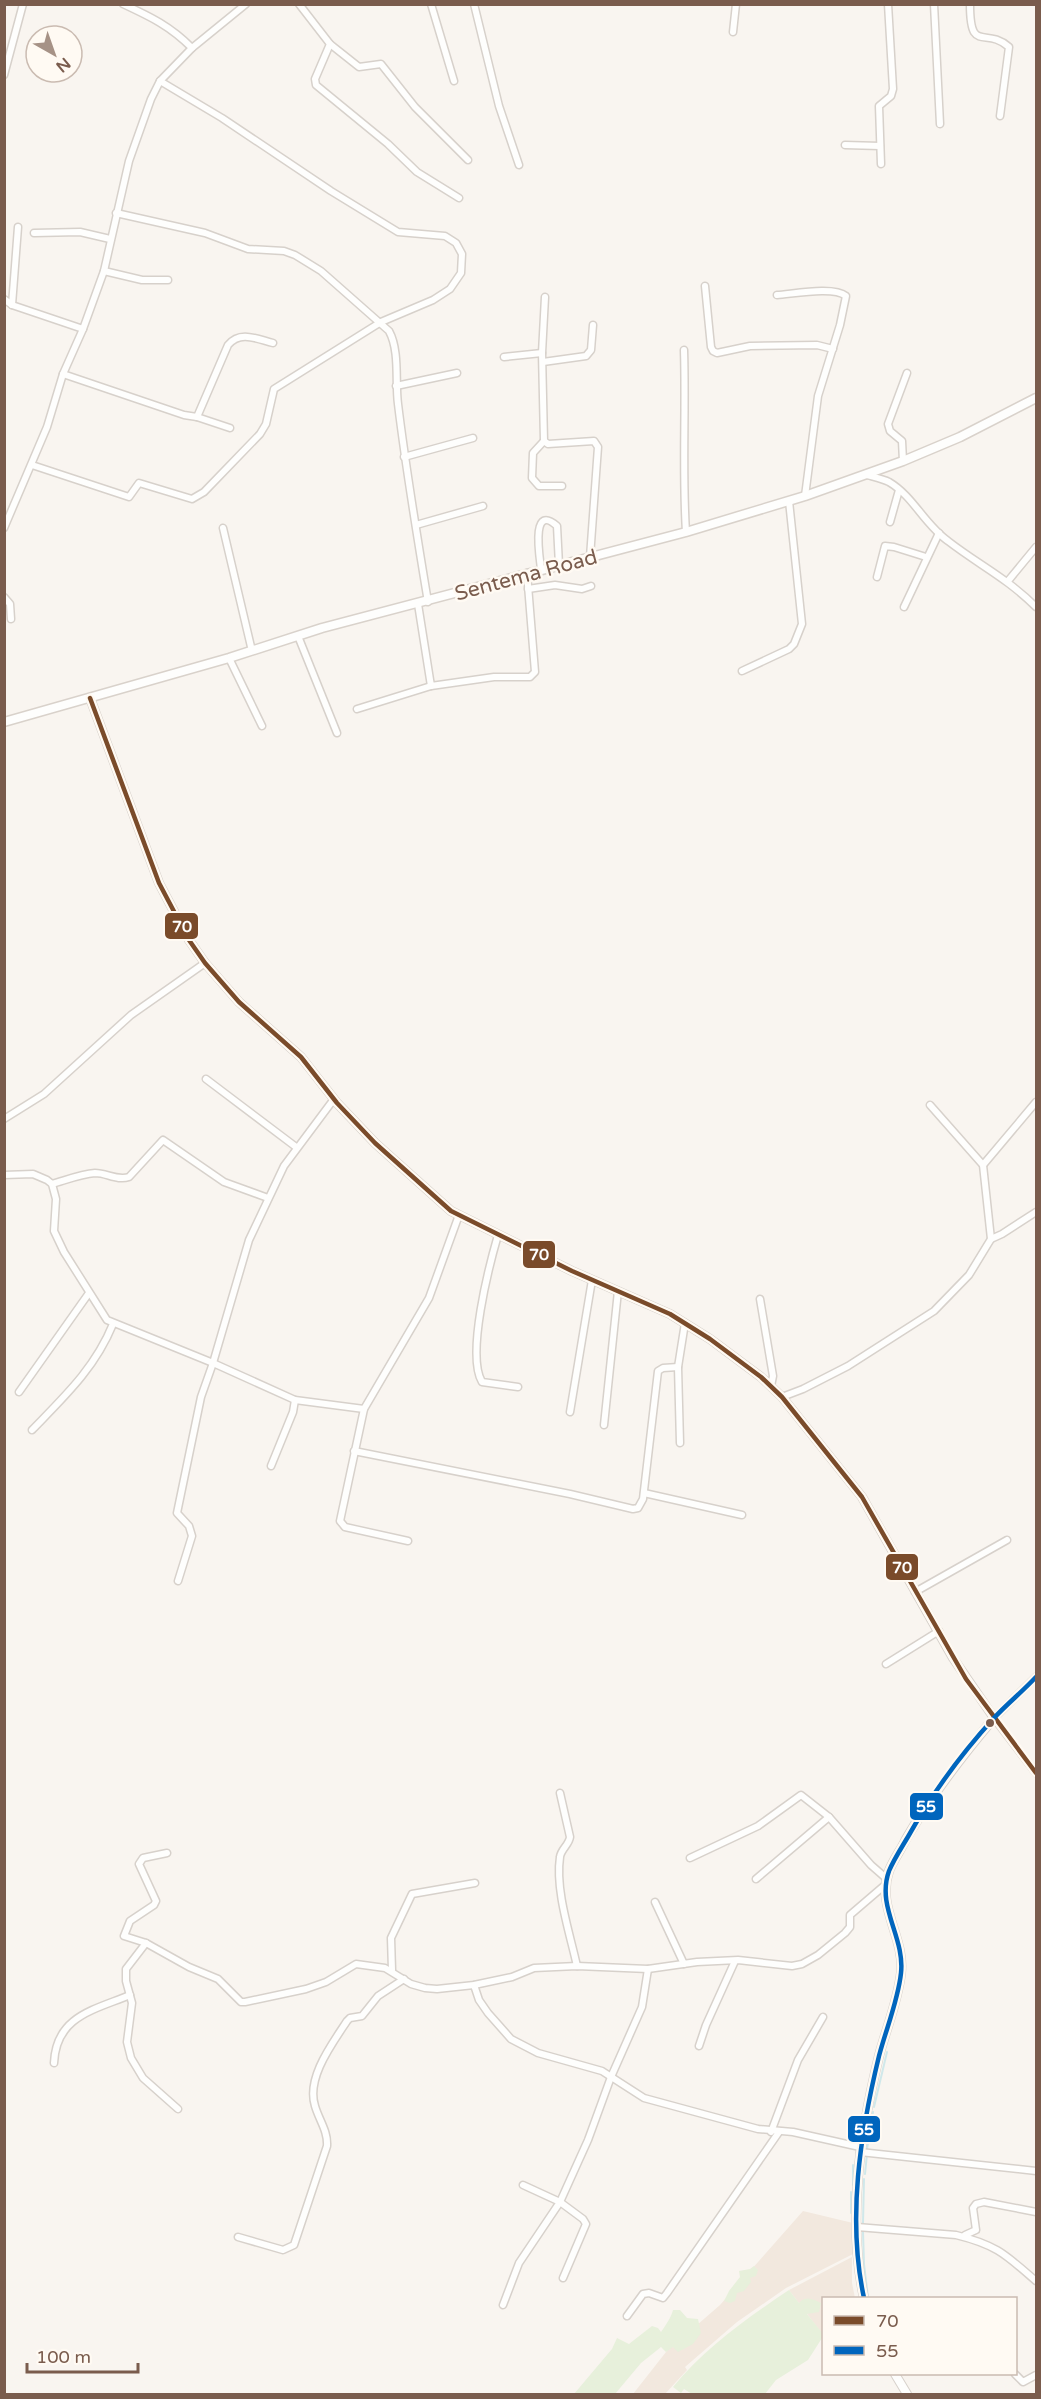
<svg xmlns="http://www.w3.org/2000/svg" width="1041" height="2399" viewBox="0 0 1041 2399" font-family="'Varela Round',sans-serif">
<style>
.residential{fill:#f2e8de}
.green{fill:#e7f0db}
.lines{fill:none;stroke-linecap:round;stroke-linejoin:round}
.stream{stroke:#d0e8ea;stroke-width:2}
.minor-casing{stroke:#d7d1cb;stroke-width:9}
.tertiary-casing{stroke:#d7d1cb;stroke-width:10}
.secondary-casing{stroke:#d9d2cb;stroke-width:11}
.minor{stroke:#fefefd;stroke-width:6}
.tertiary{stroke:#fefefd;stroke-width:8}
.secondary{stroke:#fefefd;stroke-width:8}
.bus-1-casing{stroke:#fffaf3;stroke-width:9}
.bus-2-casing{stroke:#fffaf3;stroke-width:9}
.bus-1{stroke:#7a4b2a;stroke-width:4.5}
.bus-2{stroke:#0065bd;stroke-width:4.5}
.bus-dot{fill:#7a5c4d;stroke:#fffaf3;stroke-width:2}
.labels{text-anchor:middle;stroke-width:5;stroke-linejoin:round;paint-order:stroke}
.street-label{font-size:21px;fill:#7a5c4d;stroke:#fffaf3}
.line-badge{stroke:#fffaf3;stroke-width:2}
.badge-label{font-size:16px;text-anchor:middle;font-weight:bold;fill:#fff}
</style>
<rect width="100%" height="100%" fill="#f9f5f0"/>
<!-- residential -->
<g class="residential">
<polygon points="803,2211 853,2223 853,2254 786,2288 737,2322 685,2367 687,2370 665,2394 633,2394 666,2352 720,2305"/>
<polygon points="852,2257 852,2283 855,2298 824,2298 823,2335 789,2290"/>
</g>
<!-- green -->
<g class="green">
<polygon points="754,2266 758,2270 756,2276 750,2278 751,2282 744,2291 737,2293 735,2301 730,2303 724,2301 729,2291 740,2277 739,2271 750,2269"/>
<path d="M789,2290L799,2303C805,2295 814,2299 821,2303L819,2312L807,2314L824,2335L808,2360L776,2380L765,2394H692L684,2389L681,2393L673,2387C705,2348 747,2318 789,2290Z"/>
<path d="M673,2310H680L687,2318L698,2319L701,2333L693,2344L678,2352L673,2347L666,2352L661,2347L641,2363L615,2394H574L612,2349L617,2338L629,2344L652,2326L658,2328L661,2332C665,2326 671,2318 673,2310Z"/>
</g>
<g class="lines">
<!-- stream -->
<g class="stream">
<polyline points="874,2107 887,2052"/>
<polyline points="867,2149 873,2112"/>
<polyline points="865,2174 867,2154"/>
<polyline points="853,2185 853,2165"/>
<polyline points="851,2213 851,2192"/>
<polyline points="863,2223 864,2179"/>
<polyline points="863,2232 864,2264 868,2298"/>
</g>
<!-- minor casing -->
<g class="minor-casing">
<g id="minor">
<path d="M123,4C151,17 170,26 192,48"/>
<polyline points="299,4 330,44 315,79 316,85 388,144 417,172 459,198"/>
<polyline points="431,4 454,81"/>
<polyline points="474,4 499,106 519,165"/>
<polyline points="934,4 940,124"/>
<path d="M970,4C970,55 985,26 1009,47L1000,116"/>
<polyline points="733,32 736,4"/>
<polyline points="330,44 359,67 381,64 415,107 468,160"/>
<polyline points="4,75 23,4"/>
<polyline points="845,145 880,146"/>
<polyline points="881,164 879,106 891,96 893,89 888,4"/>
<path d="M116,213L205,233L248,249L284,251L295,255L321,271L389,331C400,351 395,382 398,404C406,470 417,536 428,602"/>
<polyline points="34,233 80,232 110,239"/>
<polyline points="104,271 142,280 168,280"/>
<polyline points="705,286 711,347 713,351 717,353 750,346 817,345 833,349"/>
<path d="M777,295C793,294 834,286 846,296L840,325L818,396L805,496"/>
<polyline points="545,297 542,353 544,441 548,444 594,441 598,447 590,557"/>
<polyline points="4,299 12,305 83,329"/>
<polyline points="12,305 18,227"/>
<path d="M684,350C686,411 682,471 686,532"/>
<polyline points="504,357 542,353"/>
<polyline points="543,362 586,356 591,350 593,325"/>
<path d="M63,374L184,415L197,417L228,345C240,330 257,339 273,343"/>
<polyline points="396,386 457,373"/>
<polyline points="197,417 230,428"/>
<polyline points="544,441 533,453 532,478 539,486 562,486"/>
<polyline points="404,457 473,438"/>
<polyline points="903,461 902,441 890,431 888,424 907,373"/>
<polyline points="32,465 129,497 139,483 192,499 204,492 260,434 266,424 274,389 381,322 433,300 450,289 461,273 462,254 456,243 445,236 398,232 331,191 222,118 160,81"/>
<path d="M867,475C874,477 883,479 889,482C913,496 925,525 948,541C979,565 1007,578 1036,607"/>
<polyline points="890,522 899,490"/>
<polyline points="416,525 483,506"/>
<polyline points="4,528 47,427 63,374 83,329 104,271 129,161 151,99 160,81 192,48 246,4"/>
<polyline points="223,528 252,651"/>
<path d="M541,569C540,559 530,502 557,526L559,565"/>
<polyline points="877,577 885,546 894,547 926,557"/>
<polyline points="1008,581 1036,547"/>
<polyline points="528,589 555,585 582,589 591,586"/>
<polyline points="4,597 10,604 11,619"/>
<polyline points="418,604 431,686 494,677 530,677 535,672 527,573"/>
<polyline points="904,607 939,533"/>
<polyline points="298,636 337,733"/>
<polyline points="229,658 262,726"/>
<polyline points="742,671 789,649 794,644 802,624 789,501"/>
<polyline points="357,709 431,686"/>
<polyline points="206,1079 296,1147"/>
<polyline points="4,1119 44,1094 131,1015 205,963"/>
<polyline points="983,1165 1036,1102"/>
<polyline points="4,1175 33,1174 47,1180 52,1184 56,1199 54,1231 64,1252 107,1320 213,1363 295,1400 364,1409"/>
<path d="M52,1184C66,1180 81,1174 95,1173C107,1173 117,1181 129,1177L163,1140L224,1182L268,1198"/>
<path d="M498,1235C489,1266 466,1355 482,1382L518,1387"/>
<polyline points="991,1239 1002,1234 1036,1212"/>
<polyline points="760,1299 773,1376 771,1386"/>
<polyline points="19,1392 89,1293"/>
<polyline points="782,1397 803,1389 848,1366 934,1311 969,1275 991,1239 983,1165 930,1105"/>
<polyline points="570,1412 592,1280"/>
<polyline points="604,1425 618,1291"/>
<path d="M32,1430C65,1396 95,1368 113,1324"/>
<polyline points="680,1443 678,1367 685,1323"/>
<polyline points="354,1451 570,1494 633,1509 638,1508 643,1499 658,1371 663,1368 678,1367"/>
<polyline points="271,1466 293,1412 295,1400"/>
<polyline points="644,1493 742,1515"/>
<polyline points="408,1541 345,1527 340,1521 364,1409 429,1298 459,1215"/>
<polyline points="178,1581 192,1536 189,1526 177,1513 201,1397 213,1363 249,1240 284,1166 334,1099"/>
<polyline points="915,1592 1007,1540"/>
<polyline points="886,1664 939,1631"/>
<polyline points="1036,1677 994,1718 1036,1773"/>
<path d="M560,1793L570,1837C569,1845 561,1849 560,1857C555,1890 570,1934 577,1966"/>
<polyline points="167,1853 143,1858 139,1864 156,1901 154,1905 130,1921 124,1936 146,1943 189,1967 218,1979 241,2002 245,2002 306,1989 326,1982 356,1964 385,1968 411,1984 425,1988 437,1989 474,1985 512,1977 534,1968 577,1966 648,1969 697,1962 738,1960 792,1966 802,1964 818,1955 845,1933 850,1927 850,1915 885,1885"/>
<polyline points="690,1858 758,1826 801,1795 829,1817"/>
<polyline points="756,1879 829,1817 871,1865 887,1879"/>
<polyline points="655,1902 684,1964"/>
<polyline points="146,1943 126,1969 126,1981 132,2003 127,2042 131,2058 143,2078 178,2109"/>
<polyline points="392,1970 391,1938 412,1894 475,1883"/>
<polyline points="474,1985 479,2000 488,2013 511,2039 538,2053 602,2071 644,2098 758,2129 793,2132 860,2147"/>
<polyline points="699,2046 706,2025 735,1961"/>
<path d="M54,2063C56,2016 94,2010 130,1995"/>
<polyline points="771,2132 798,2060 823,2017"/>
<polyline points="860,2152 1036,2171"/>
<path d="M857,2227L956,2235C997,2245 1006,2255 1036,2281"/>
<polyline points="965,2235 976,2230 973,2208 976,2204 984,2202 1036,2212"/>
<path d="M238,2237L283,2250L294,2245L327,2146C328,2131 319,2120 315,2106C306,2078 332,2044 347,2021L350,2018L362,2016L378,1996L404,1979"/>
<polyline points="563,2278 586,2224 583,2219 560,2202 588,2140 611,2077 642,2007 648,1969"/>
<polyline points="503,2305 519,2263 560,2202 523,2185"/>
<polyline points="627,2316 643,2294 649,2293 663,2298 667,2293 779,2132"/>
<polyline points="1015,2374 1023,2382 1036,2375"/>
</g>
</g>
<!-- tertiary casing -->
<g class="tertiary-casing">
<g id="tertiary">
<path d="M90,698L159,883L189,940L205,963L239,1002L301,1057L337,1103L375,1143L451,1211L572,1271L670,1314L710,1339L761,1377L782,1397L862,1497L953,1658L994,1718C962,1756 931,1796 906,1839C901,1850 893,1860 889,1871C876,1907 905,1937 901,1973C898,2001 886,2029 879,2056C860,2134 847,2219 864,2298"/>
<polyline points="895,2374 907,2394"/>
</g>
</g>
<!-- secondary casing -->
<g class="secondary-casing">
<polyline id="secondary" points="4,722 229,658 322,628 686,532 805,496 903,461 960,437 1036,398"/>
</g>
<!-- minor -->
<use href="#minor" class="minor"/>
<!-- tertiary -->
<use href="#tertiary" class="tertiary"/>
<!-- secondary -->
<use href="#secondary" class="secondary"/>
<!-- bus-1 casing -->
<g class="bus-1-casing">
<polyline id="bus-1" points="90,698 159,883 189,940 205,963 239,1002 301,1057 337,1103 375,1143 451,1211 572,1271 670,1314 710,1339 761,1377 782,1397 862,1497 966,1679 1036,1773"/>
</g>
<!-- bus-2 casing -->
<g class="bus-2-casing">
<path id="bus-2" d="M864,2298C847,2219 860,2134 879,2056C886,2029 898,2001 901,1973C905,1937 876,1907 889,1871C894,1859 902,1847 909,1835C932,1794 962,1753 994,1718C1007,1704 1023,1691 1036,1677"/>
</g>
<!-- bus-1 -->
<use href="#bus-1" class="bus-1"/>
<!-- bus-2 -->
<use href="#bus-2" class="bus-2"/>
</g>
<!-- markers -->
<circle class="bus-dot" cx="990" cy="1723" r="5"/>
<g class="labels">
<!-- street labels -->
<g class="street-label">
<text transform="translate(526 575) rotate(-15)" y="7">Sentema Road</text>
</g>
</g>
<g class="line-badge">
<rect x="164" y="912" width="35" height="28" rx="6" fill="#7a4b2a"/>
<rect x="522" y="1240" width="34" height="29" rx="6" fill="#7a4b2a"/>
<rect x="885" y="1553" width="34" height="28" rx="6" fill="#7a4b2a"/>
<rect x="909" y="1792" width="35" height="29" rx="6" fill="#0065bd"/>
<rect x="847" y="2115" width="34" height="28" rx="6" fill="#0065bd"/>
</g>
<g class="badge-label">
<text x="182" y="932">70</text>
<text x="539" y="1260">70</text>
<text x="902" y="1573">70</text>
<text x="926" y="1812">55</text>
<text x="864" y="2135">55</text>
</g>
<!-- border -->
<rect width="1041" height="2399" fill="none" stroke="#7a5c4d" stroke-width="12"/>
<!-- legend -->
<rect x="822" y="2297" width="195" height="78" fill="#fffaf3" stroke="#cabbb1" stroke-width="1.5"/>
<rect x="834" y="2316" width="30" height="9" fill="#7a4b2a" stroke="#cabbb1" stroke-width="1.5"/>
<text x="876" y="2327" font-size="18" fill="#7a5c4d">70</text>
<rect x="834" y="2346" width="30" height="9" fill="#0065bd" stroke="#cabbb1" stroke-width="1.5"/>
<text x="876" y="2357" font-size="18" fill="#7a5c4d">55</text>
<!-- north arrow -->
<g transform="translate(54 54) rotate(140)"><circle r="28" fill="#fffaf3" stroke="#cabbb1" stroke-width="1.5"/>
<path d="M0-4.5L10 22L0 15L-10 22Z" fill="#a69286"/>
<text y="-9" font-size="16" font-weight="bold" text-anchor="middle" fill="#7a5c4d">N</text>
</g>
<!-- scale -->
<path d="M27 2363v9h111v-9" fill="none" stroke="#7a5c4d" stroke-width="3"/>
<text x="36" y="2363" font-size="18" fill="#7a5c4d" stroke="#fffaf3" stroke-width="4.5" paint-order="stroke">100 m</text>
</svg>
